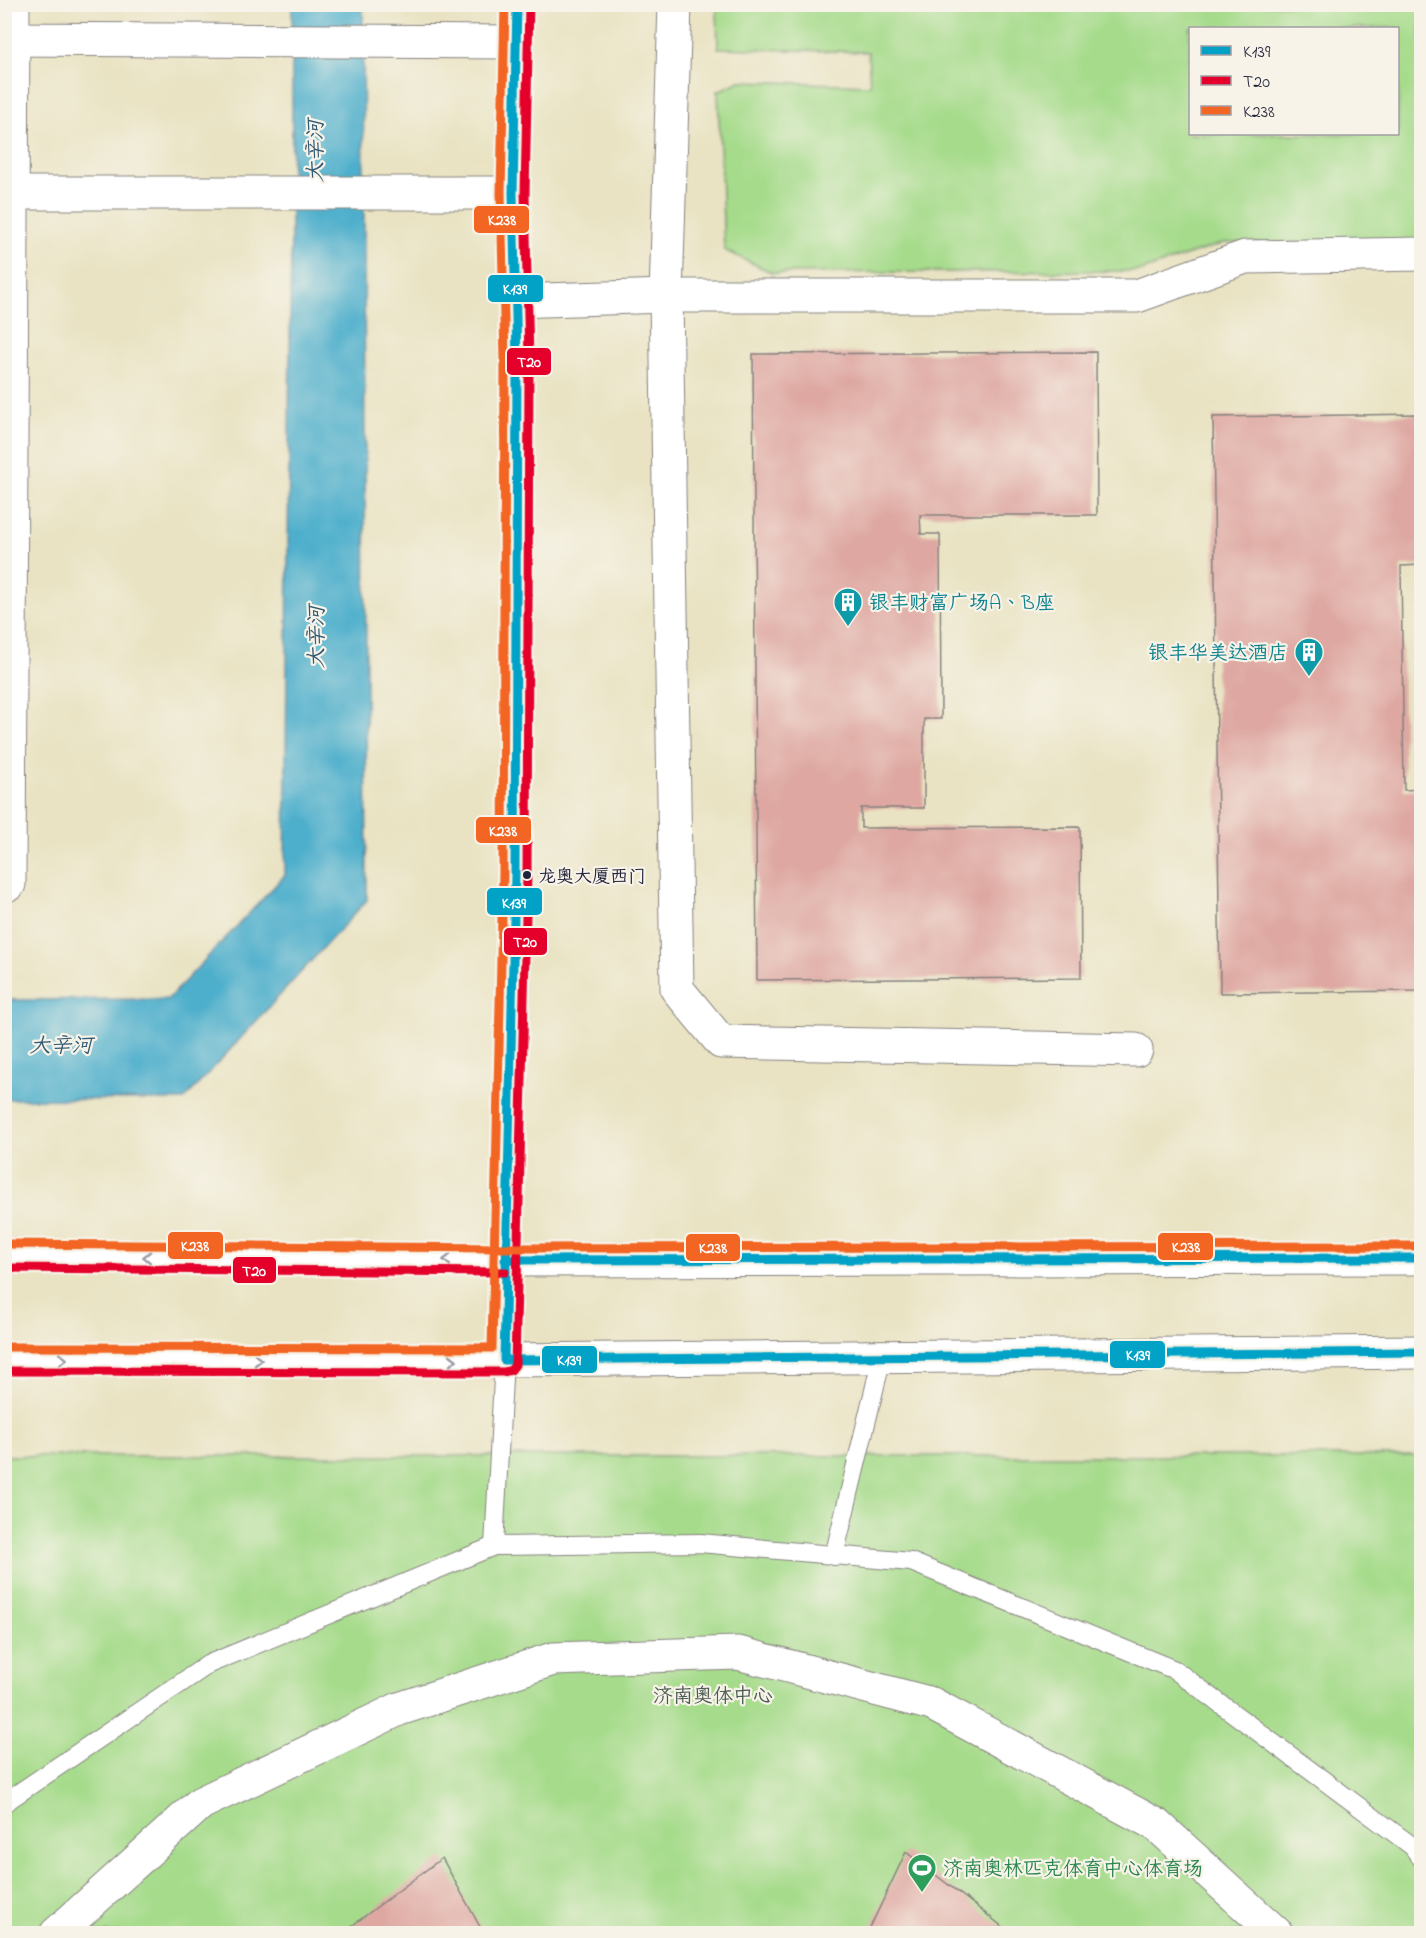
<svg xmlns="http://www.w3.org/2000/svg" width="1426" height="1938" viewBox="0 0 1426 1938" font-family="'Indie Flower','LXGW WenKai TC',sans-serif">
<style>
.green{fill:#a6db8b;stroke:#647e63;stroke-width:1.5;fill-rule:evenodd}
.water{fill:#4dafcc;stroke:#386884;stroke-width:1.5}
.building{fill:#dea7a1}
.lines{fill:none;stroke-linecap:round;stroke-linejoin:round}
.lane-casing{stroke:#86827f;stroke-width:20}
.street-casing{stroke:#86827f;stroke-width:35}
.secondary-casing{stroke:#86827f;stroke-width:35}
.primary-casing{stroke:#86827f;stroke-width:35}
.lane{stroke:#fff;stroke-width:18}
.street{stroke:#fff;stroke-width:33}
.secondary{stroke:#fff;stroke-width:33}
.primary{stroke:#fff;stroke-width:33}
.bus-1-casing{stroke:#f7f3e8;stroke-width:14}
.bus-2-casing{stroke:#f7f3e8;stroke-width:14}
.bus-3-casing{stroke:#f7f3e8;stroke-width:14}
.bus-1{stroke:#02a2c7;stroke-width:9}
.bus-2{stroke:#e4002b;stroke-width:9}
.bus-3{stroke:#f26522;stroke-width:9}
.oneway{stroke:#9c9ca7}
.bus-dot{fill:#22223b;stroke:#f7f3e8;stroke-width:2}
.labels{text-anchor:middle;stroke-width:4.5;stroke-linejoin:round;paint-order:stroke}
.bus-label{font-size:18px;fill:#22223b;stroke:#f7f3e8;text-anchor:start}
.culture-label{font-size:20px;fill:#0d838f;stroke:#f7f3e8;text-anchor:start}
.park-label{font-size:20px;fill:#4a5a53;stroke:#f7f3e8}
.leisure-label{font-size:20px;fill:#27864d;stroke:#f7f3e8;text-anchor:start}
.water-label{font-size:21px;font-style:italic;fill:#335a75;stroke:#f7f3e8}
.line-badge{stroke:#f7f3e8;stroke-width:2}
.badge-label{font-size:16px;text-anchor:middle;font-weight:bold;fill:#fff}
</style>
<rect width="100%" height="100%" fill="#f7f3e8"/>
<filter id="ink" filterUnits="userSpaceOnUse"><feTurbulence type="fractalNoise" baseFrequency=".0167" numOctaves="2"/><feDisplacementMap in="SourceGraphic" scale="12" xChannelSelector="R" yChannelSelector="G"/><feConvolveMatrix kernelMatrix="1 2 1 2 8 2 1 2 1" color-interpolation-filters="sRGB"/></filter>
<filter id="wash" filterUnits="userSpaceOnUse"><feTurbulence type="fractalNoise" baseFrequency=".008" numOctaves="4" result="noise"/><feDisplacementMap in="SourceGraphic" scale="24" xChannelSelector="R" yChannelSelector="G"/><feGaussianBlur stdDeviation="1.35" result="paint"/><feColorMatrix in="noise" values="0 0 0 0 0 0 0 0 0 0 0 0 0 0 0 0 0 1.4 0 .05"/><feComposite in="paint" operator="in"/></filter>
<g filter="url(#wash)">
<rect width="100%" height="100%" fill="#e9e3c3"/>
<!-- green -->
<g class="green">
<path d="M717,5H1421V243H1224L1141,271L773,273L724,250L718,91L740,81L870,85L868,52L718,48ZM1190,28H1398V134H1190Z"/>
<polygon points="4,1456 1421,1456 1421,1933 5,1933"/>
</g>
<!-- water -->
<polygon class="water" points="292,5 363,5 367,900 184,1100 5,1099 4,1000 168,999 285,875 292,121"/>
<g id="blocks">
<!-- building -->
<g class="building">
<polygon points="1096,352 1097,515 920,515 921,534 940,534 941,719 924,719 924,808 861,808 861,828 1080,827 1081,978 757,980 753,354"/>
<polygon points="1422,414 1422,565 1401,566 1404,790 1422,789 1422,991 1220,993 1213,417"/>
<polygon points="906,1852 1012,1934 867,1934"/>
<polygon points="442,1858 484,1934 341,1934"/>
</g>
</g>
</g>
<g filter="url(#ink)">
<use href="#blocks" fill-opacity="0" stroke="#86827f" stroke-width="1.5"/>
<g class="lines">
<!-- lane casing -->
<g class="lane-casing">
<g id="lane">
<polyline points="494,1546 504,1360"/>
<polyline points="834,1556 882,1357"/>
<polyline points="4,1803 209,1664 494,1546 700,1543 911,1562 1175,1670 1412,1846 1422,1859"/>
</g>
</g>
<!-- street casing -->
<g class="street-casing">
<g id="street">
<polyline points="675,4 666,296 677,989 721,1042 1136,1050"/>
<polyline points="4,39 516,42"/>
<polyline points="4,193 513,193"/>
<polyline points="514,301 666,296 1137,296 1245,257 1422,254"/>
<polyline points="4,884 9,884 13,4"/>
<polyline points="56,1934 201,1803 399,1709 553,1659 738,1653 932,1704 1157,1825 1277,1934"/>
</g>
</g>
<!-- secondary casing -->
<g class="secondary-casing">
<polyline id="secondary" points="504,1360 515,874 517,359 513,193 517,4"/>
</g>
<!-- primary casing -->
<g class="primary-casing">
<g id="primary">
<polyline points="4,1256 505,1260 1422,1258"/>
<polyline points="4,1359 504,1360 1422,1352"/>
</g>
</g>
<!-- lane -->
<use href="#lane" class="lane"/>
<!-- street -->
<use href="#street" class="street"/>
<!-- secondary -->
<use href="#secondary" class="secondary"/>
<!-- primary -->
<use href="#primary" class="primary"/>
<!-- bus-1 casing -->
<g class="bus-1-casing">
<g id="bus-1">
<polyline points="517,4 513,193 517,359 515,874 504,1360 1422,1352"/>
<polyline points="505,1260 1422,1258"/>
</g>
</g>
<!-- bus-2 casing -->
<g class="bus-2-casing">
<g id="bus-2">
<polyline points="4,1268 505,1272"/>
<polyline points="4,1371 504,1372 511,1370 515,1365 527,874 529,359 525,193 529,4"/>
</g>
</g>
<!-- bus-3 casing -->
<g class="bus-3-casing">
<g id="bus-3">
<polyline points="4,1244 505,1248 1422,1246"/>
<polyline points="4,1347 492,1348 503,874 505,359 501,193 505,4"/>
</g>
</g>
<!-- bus-1 -->
<use href="#bus-1" class="bus-1"/>
<!-- bus-2 -->
<use href="#bus-2" class="bus-2"/>
<!-- bus-3 -->
<use href="#bus-3" class="bus-3"/>
</g>
<!-- one-way arrows -->
<defs><path id="oneway-chevron" d="M-2-3.5L2.5 0L-2 3.5" fill="none" stroke-width="1.6" stroke-linecap="round" stroke-linejoin="round" transform="scale(1.5)"/></defs>
<g class="oneway">
<use href="#oneway-chevron" transform="translate(147 1257) rotate(-179)"/>
<use href="#oneway-chevron" transform="translate(447 1260) rotate(-179)"/>
<use href="#oneway-chevron" transform="translate(63 1359)"/>
<use href="#oneway-chevron" transform="translate(258 1360)"/>
<use href="#oneway-chevron" transform="translate(453 1360)"/>
</g>
</g>
<!-- icons -->
<defs>
<g id="building-pin" transform="scale(1.5)"><path d="M0 17L-7.5 6A9.5 9.5 0 1 1 7.5 6Z" fill="#0f9aa8" stroke="#f7f3e8"/><path d="M-4-6H4V6H1V3H-1V6H-4ZM-2.5-4.3h1.7v1.8h-1.7ZM.8-4.3h1.7v1.8H.8ZM-2.5-1h1.7V.8h-1.7ZM.8-1h1.7V.8H.8Z" fill="#fff"/></g>
<g id="stadium-pin" transform="scale(1.5)"><path d="M0 17L-7.5 6A9.5 9.5 0 1 1 7.5 6Z" fill="#2e9e5b" stroke="#f7f3e8"/><path d="M0-5a6.5 5 0 1 0 0 10a6.5 5 0 1 0 0-10ZM-3.5-1.8h7v3.6h-7Z" fill="#fff"/></g>
</defs>
<g fill-rule="evenodd">
<use href="#building-pin" x="848" y="602"/>
<use href="#building-pin" x="1309" y="652"/>
<use href="#stadium-pin" x="922" y="1868"/>
</g>
<!-- markers -->
<circle class="bus-dot" cx="527" cy="875" r="5"/>
<g class="labels">
<!-- bus labels -->
<g class="bus-label">
<text x="538" y="882">龙奥大厦西门</text>
</g>
<!-- culture labels -->
<g class="culture-label">
<text x="869" y="609">银丰财富广场A、B座</text>
<text x="1288" y="659" text-anchor="end">银丰华美达酒店</text>
</g>
<!-- park labels -->
<g class="park-label">
<text x="713" y="1702">济南奥体中心</text>
</g>
<!-- leisure labels -->
<g class="leisure-label">
<text x="943" y="1875">济南奥林匹克体育中心体育场</text>
</g>
<!-- water labels -->
<g class="water-label">
<text transform="translate(315 151) rotate(-90)" y="7">大辛河</text>
<text transform="translate(316 637) rotate(-90)" y="7">大辛河</text>
<text x="61" y="1052">大辛河</text>
</g>
</g>
<g class="line-badge">
<rect x="473" y="205" width="57" height="29" rx="6" fill="#f26522"/>
<rect x="487" y="274" width="57" height="29" rx="6" fill="#02a2c7"/>
<rect x="506" y="347" width="46" height="29" rx="6" fill="#e4002b"/>
<rect x="475" y="816" width="57" height="28" rx="6" fill="#f26522"/>
<rect x="486" y="887" width="57" height="29" rx="6" fill="#02a2c7"/>
<rect x="503" y="927" width="45" height="29" rx="6" fill="#e4002b"/>
<rect x="167" y="1231" width="57" height="29" rx="6" fill="#f26522"/>
<rect x="1157" y="1232" width="57" height="29" rx="6" fill="#f26522"/>
<rect x="685" y="1233" width="56" height="29" rx="6" fill="#f26522"/>
<rect x="232" y="1256" width="45" height="28" rx="6" fill="#e4002b"/>
<rect x="1109" y="1340" width="57" height="29" rx="6" fill="#02a2c7"/>
<rect x="541" y="1345" width="57" height="29" rx="6" fill="#02a2c7"/>
</g>
<g class="badge-label">
<text x="502" y="225">K238</text>
<text x="515" y="294">K139</text>
<text x="529" y="367">T20</text>
<text x="503" y="836">K238</text>
<text x="514" y="908">K139</text>
<text x="525" y="947">T20</text>
<text x="195" y="1251">K238</text>
<text x="1186" y="1252">K238</text>
<text x="713" y="1253">K238</text>
<text x="254" y="1276">T20</text>
<text x="1138" y="1360">K139</text>
<text x="569" y="1365">K139</text>
</g>
<!-- margin -->
<rect width="1426" height="1938" fill="none" stroke="#f7f3e8" stroke-width="24"/>
<!-- legend -->
<rect x="1189" y="27" width="210" height="108" fill="#f7f3e8" stroke="#a29fa3" stroke-width="1.5"/>
<rect x="1201" y="46" width="30" height="9" fill="#02a2c7" stroke="#a29fa3" stroke-width="1.5"/>
<text x="1243" y="57" font-size="18" fill="#22223b">K139</text>
<rect x="1201" y="76" width="30" height="9" fill="#e4002b" stroke="#a29fa3" stroke-width="1.5"/>
<text x="1243" y="87" font-size="18" fill="#22223b">T20</text>
<rect x="1201" y="106" width="30" height="9" fill="#f26522" stroke="#a29fa3" stroke-width="1.5"/>
<text x="1243" y="117" font-size="18" fill="#22223b">K238</text>
</svg>
